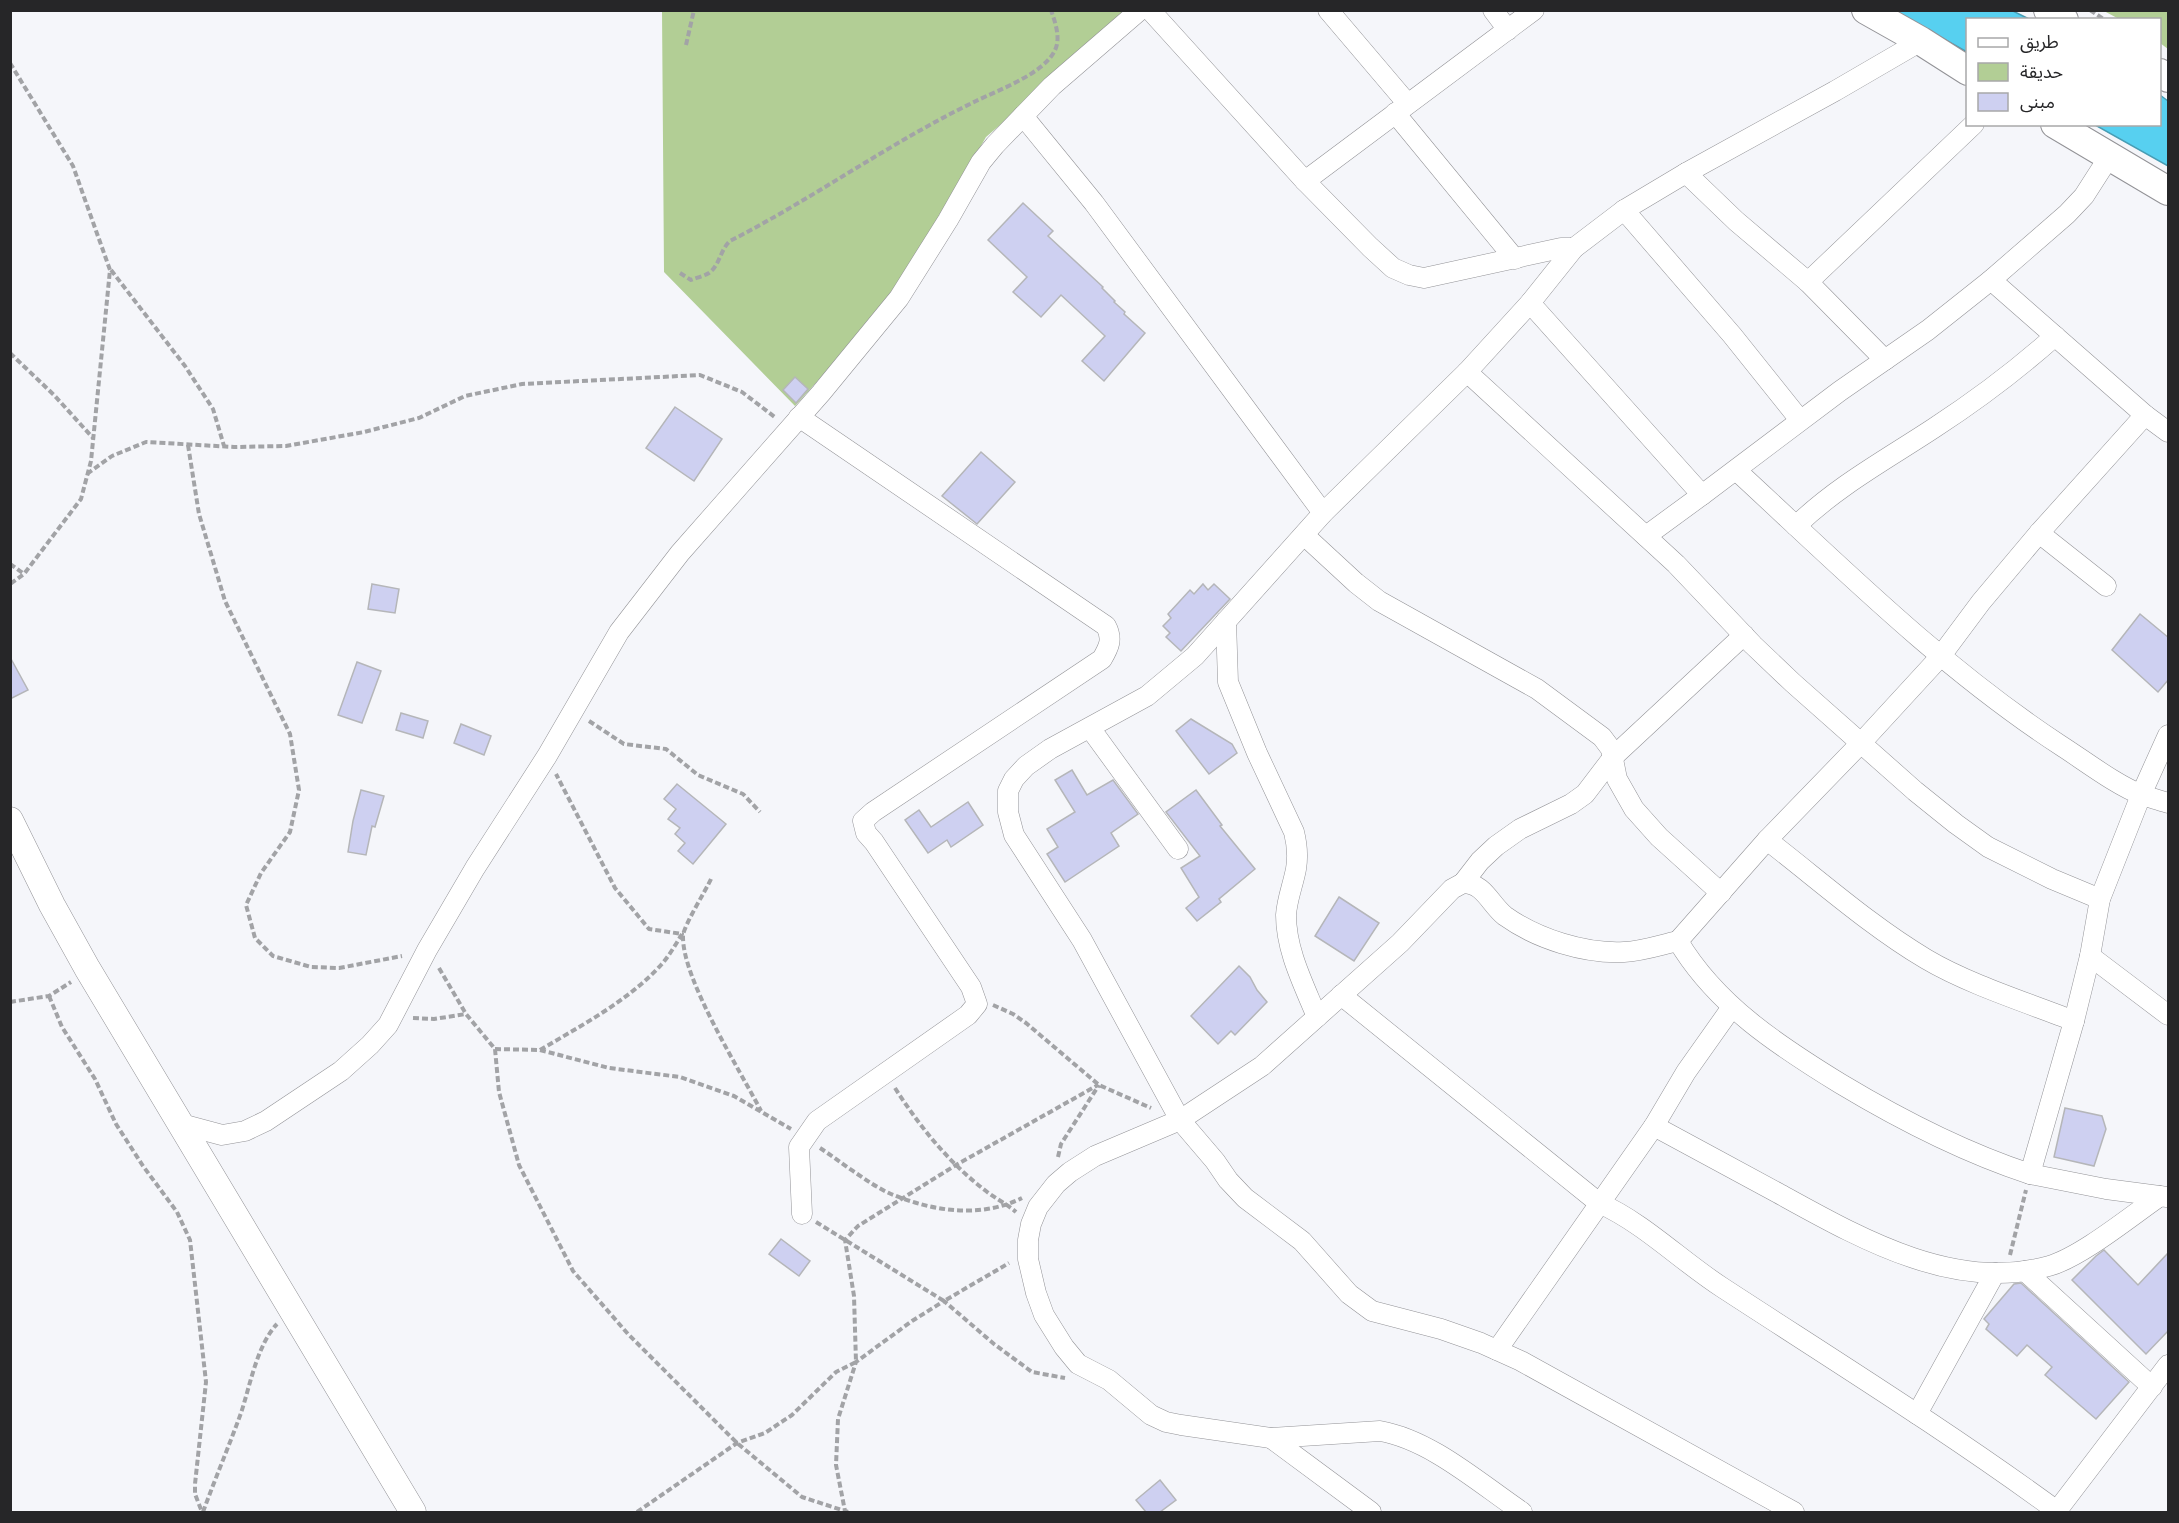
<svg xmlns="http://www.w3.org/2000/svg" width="2179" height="1523" viewBox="0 0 2179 1523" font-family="Overpass,'Noto Sans Arabic',sans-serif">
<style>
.green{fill:#b2ce95}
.water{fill:#57d0f0;stroke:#489db4;stroke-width:1.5}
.building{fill:#ced0f1;stroke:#b5b6b9;stroke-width:1.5}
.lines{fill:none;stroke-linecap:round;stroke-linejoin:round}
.minor-casing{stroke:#939397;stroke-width:21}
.tertiary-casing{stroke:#939397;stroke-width:27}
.secondary-casing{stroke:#939397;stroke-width:30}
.path{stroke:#a2a3a6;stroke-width:4;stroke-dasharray:6 3;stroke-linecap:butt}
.minor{stroke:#fff;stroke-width:20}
.tertiary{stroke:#fff;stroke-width:26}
.secondary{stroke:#fff;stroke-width:28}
</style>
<rect width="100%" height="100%" fill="#f5f6fa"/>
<!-- green -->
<g class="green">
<polygon points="662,11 1132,11 986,137 897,293 795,406 664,272"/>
<polygon points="2104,11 2168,11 2168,49 2160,43 2160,20 2119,19"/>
</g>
<!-- water -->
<g class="water">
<polygon points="1894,11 2013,11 2029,19 1968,20 1967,52"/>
<polygon points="2160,95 2168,101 2168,166 2095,125 2160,124"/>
</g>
<!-- building -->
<g class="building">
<polygon points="1023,203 1053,231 1048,236 1103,287 1102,288 1115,301 1114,302 1125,312 1124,314 1145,333 1104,381 1082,361 1105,336 1061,295 1041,317 1013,292 1027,277 988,240"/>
<polygon points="795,377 808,389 796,403 783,390"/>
<polygon points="675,407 722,439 694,481 646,448"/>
<polygon points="981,452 1015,482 977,524 942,496"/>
<polygon points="372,584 399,589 395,613 368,609"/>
<polygon points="1203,584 1208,590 1214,584 1230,599 1181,651 1166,637 1170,633 1163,626 1171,618 1168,614 1190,590 1194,594"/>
<polygon points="2140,614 2169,638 2169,679 2158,692 2112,650"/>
<polygon points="10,657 28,690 10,699"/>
<polygon points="357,662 381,671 362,723 338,715"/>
<polygon points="401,713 428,721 423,738 396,730"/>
<polygon points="1191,719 1232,744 1237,753 1209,774 1176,731"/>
<polygon points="461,724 491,736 484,755 454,743"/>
<polygon points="1072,770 1087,795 1113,780 1138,814 1111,833 1119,846 1065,882 1047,854 1058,847 1047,829 1075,812 1055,780"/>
<polygon points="677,784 726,824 693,864 678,851 685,843 675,834 680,828 668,819 676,809 664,799"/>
<polygon points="361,790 384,796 375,827 372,826 366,855 348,852 353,821"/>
<polygon points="1196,790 1222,825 1220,826 1255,869 1219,899 1221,902 1197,921 1186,908 1199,897 1181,868 1200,856 1166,812"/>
<polygon points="968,802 983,825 951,847 947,840 928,853 905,820 919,810 931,827"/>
<polygon points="1339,897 1379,923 1354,961 1315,936"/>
<polygon points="1239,966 1250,977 1257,990 1267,1002 1235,1035 1231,1031 1218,1044 1191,1016"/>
<polygon points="2065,1108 2102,1116 2106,1129 2094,1166 2054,1157"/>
<polygon points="781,1239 810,1261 799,1276 769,1254"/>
<polygon points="2104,1250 2138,1285 2169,1252 2169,1330 2146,1354 2072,1280 2096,1256"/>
<polygon points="2021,1283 2129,1382 2096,1419 2045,1375 2052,1367 2027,1345 2017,1356 1986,1329 1989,1324 1984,1319 2014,1284"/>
<polygon points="1160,1480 1176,1500 1160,1512 1146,1512 1136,1500"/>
</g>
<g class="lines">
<!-- minor casing -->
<g class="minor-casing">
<g id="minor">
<polyline points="1150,10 1305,181 1370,247 1393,268 1409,275 1424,278 1561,248 1574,248"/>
<polyline points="1328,10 1407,103"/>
<polyline points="1493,10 1508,30"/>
<polyline points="1395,113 1515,259"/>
<polyline points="1023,116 1094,203 1323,513"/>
<polyline points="1686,173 1736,221 1808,282 1885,360"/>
<polyline points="1305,181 1534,10"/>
<polyline points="1624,210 1732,335 1800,420"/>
<polyline points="1991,280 2145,415 2168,432"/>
<polyline points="1808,282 1974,124"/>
<polyline points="1530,303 1702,495 1840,391 1928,330 1991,280 2067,214 2084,196 2109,157"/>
<polyline points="1467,372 1676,564 1753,645 1793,683 1915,791 1956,824 1988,847 2052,879 2100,899"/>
<path d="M2145,415L2039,533L1981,602L1940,657L1860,744L1767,840L1678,941C1716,1005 1779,1046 1841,1084C1901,1120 1963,1152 2030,1174L2074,1021L2090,956L2100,899L2141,795L2168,735"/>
<path d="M799,417L1106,626C1113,639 1109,647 1102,659L873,812L863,821L866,833L874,842L971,987L977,1004L968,1015L817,1121L799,1147L802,1214"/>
<path d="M1737,471C1841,567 1941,667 2060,745C2085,761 2116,785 2142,795C2151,798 2160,800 2168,803"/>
<path d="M1796,526C1837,486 1887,459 1934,428C1977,400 2017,370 2055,336"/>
<polyline points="2039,533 2106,586"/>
<polyline points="1304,535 1356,583 1379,601 1537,689 1602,737 1611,749 1617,779 1634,809 1659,837 1721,893"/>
<polyline points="1646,536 1702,495"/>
<path d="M1226,621L1228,682L1257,753L1294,832C1297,844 1298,857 1296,869C1293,885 1287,899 1286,915C1286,951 1304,985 1317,1017"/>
<polyline points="1090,728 1178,849"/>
<path d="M1767,840C1819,880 1869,925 1926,959C1968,984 2028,1003 2074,1021"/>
<polyline points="1463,883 1480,861 1496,846 1520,829 1571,804 1585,794 1614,756 1744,635"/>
<polyline points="2090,956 2168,1015"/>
<path d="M1341,995L1599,1203C1644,1223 1681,1261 1723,1288C1835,1361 1949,1432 2057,1511"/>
<polyline points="181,1124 222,1135 245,1131 266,1121 341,1071 370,1045 388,1025 427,950 475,868 547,756 619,632 680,553 821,393 899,298 948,220 981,162 995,145 1052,86 1140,10"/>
<path d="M1654,1126C1695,1148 1737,1171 1778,1193C1858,1237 1954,1293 2049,1266C2081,1257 2131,1216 2160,1196"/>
<polyline points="2030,1174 2106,1189 2167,1197"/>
<polyline points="2025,1271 2152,1387"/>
<polyline points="1497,1350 1654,1126 1686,1072 1732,1007"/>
<polyline points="1917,1414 1995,1273"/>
<polyline points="1271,1438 1371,1512"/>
<path d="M1522,1512C1479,1483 1431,1440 1380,1431L1271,1438L1181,1425L1166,1422L1151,1415L1109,1380L1078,1364L1064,1347L1044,1315L1036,1293L1028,1259V1240L1031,1224L1038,1207L1056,1184L1070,1172L1095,1156L1180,1120L1262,1066L1400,943L1452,889L1463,883C1484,883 1490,904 1505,916C1537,939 1585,954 1624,952C1643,951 1660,945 1678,941"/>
<polyline points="1794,1512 1521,1361 1481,1343 1441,1329 1372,1311 1349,1294 1302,1241 1245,1198 1228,1180 1215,1161 1180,1120 1082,940 1014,835 1008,812 1008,791 1014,779 1026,766 1050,749 1147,696 1195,656 1323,513 1467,372 1530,303 1574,248 1624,210 1686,173 1835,91 1921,41"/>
<polyline points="2056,1512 2168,1365"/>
</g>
</g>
<!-- tertiary casing -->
<g class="tertiary-casing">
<polyline id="tertiary" points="10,820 52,905 87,968 413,1512"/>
</g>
<!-- secondary casing -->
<g class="secondary-casing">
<g id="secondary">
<polyline points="1866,10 1921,41 1968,71"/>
<polyline points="2048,10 2064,20"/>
<polyline points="2160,73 2168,78"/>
<polyline points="2055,124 2168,191"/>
</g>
</g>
<!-- path -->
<g class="path">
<polyline points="2090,10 2105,20"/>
<polyline points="686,45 694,10"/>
<polyline points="10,63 73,166 110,270 91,461 81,499 24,574 10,584"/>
<polyline points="111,270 185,366 213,409 224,446"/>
<path d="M680,273L691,280C696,278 704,276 709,273C720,265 720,250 730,241C814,198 891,142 976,101C998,90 1044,74 1055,50C1061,38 1055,22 1051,10"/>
<polyline points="10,353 54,395 93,438"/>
<polyline points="188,445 199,514 225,601 290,734 299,790 290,832 261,873 246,905 255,938 273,956 311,967 339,968 402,956"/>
<polyline points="87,474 112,456 146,442 234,447 286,446 364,432 419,418 465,396 522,384 700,375 742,392 776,418"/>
<polyline points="10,564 24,574"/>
<polyline points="589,721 624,744 666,749 698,775 743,794 760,812"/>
<path d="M711,879C706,890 683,927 683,936C682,979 740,1070 761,1111"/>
<polyline points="439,968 466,1014"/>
<polyline points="49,996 62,1027 95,1079 116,1124 143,1166 177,1212 190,1240 206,1382 195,1484 195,1494 202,1512"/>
<polyline points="10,1002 49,996 71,982"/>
<polyline points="993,1005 1013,1014 1026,1023 1099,1085 1151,1108"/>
<polyline points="413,1018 434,1019 466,1014 495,1049 499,1092 519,1165 573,1271 628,1334 737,1443 802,1497 845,1511"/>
<polyline points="495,1049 540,1050 609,1068 680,1077 734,1096 791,1129"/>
<path d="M540,1050C582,1025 628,1001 661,965C669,956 676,944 682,934L649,929L615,888L556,774"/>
<path d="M895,1088C920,1127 949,1163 986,1191C996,1199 1007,1204 1016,1212"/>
<path d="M820,1148C840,1161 870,1185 891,1194C932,1211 980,1219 1022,1198"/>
<polyline points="1058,1157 1061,1144 1099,1085"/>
<polyline points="816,1222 944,1301 1009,1263"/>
<polyline points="2010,1255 2026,1190"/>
<path d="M203,1512C215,1479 229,1446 241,1413C250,1386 257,1345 277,1324"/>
<polyline points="637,1512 737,1443 765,1433 792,1415 836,1372 856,1362 854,1296 845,1240 858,1226 956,1165 1098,1085"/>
<polyline points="848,1512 845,1511 836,1465 838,1419 856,1362 912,1321 944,1301 994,1344 1032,1372 1065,1378"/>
</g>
<!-- minor -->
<use href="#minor" class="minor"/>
<!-- tertiary -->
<use href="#tertiary" class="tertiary"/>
<!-- secondary -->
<use href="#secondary" class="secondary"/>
</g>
<!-- border -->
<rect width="2179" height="1523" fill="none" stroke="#262628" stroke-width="24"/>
<!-- legend -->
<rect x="1966" y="18" width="195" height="108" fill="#ffffff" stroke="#a8a8a9" stroke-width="1.5"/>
<rect x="1978" y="38" width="30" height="9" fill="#ffffff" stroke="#a8a8a9" stroke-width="1.5"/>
<text x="2020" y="48" font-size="18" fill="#262628">طريق</text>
<rect x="1978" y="63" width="30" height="18" fill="#b2ce95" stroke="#a8a8a9" stroke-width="1.5"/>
<text x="2020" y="78" font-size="18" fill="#262628">حديقة</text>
<rect x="1978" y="93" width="30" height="18" fill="#ced0f1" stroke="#a8a8a9" stroke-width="1.5"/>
<text x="2020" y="108" font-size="18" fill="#262628">مبنى</text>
</svg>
